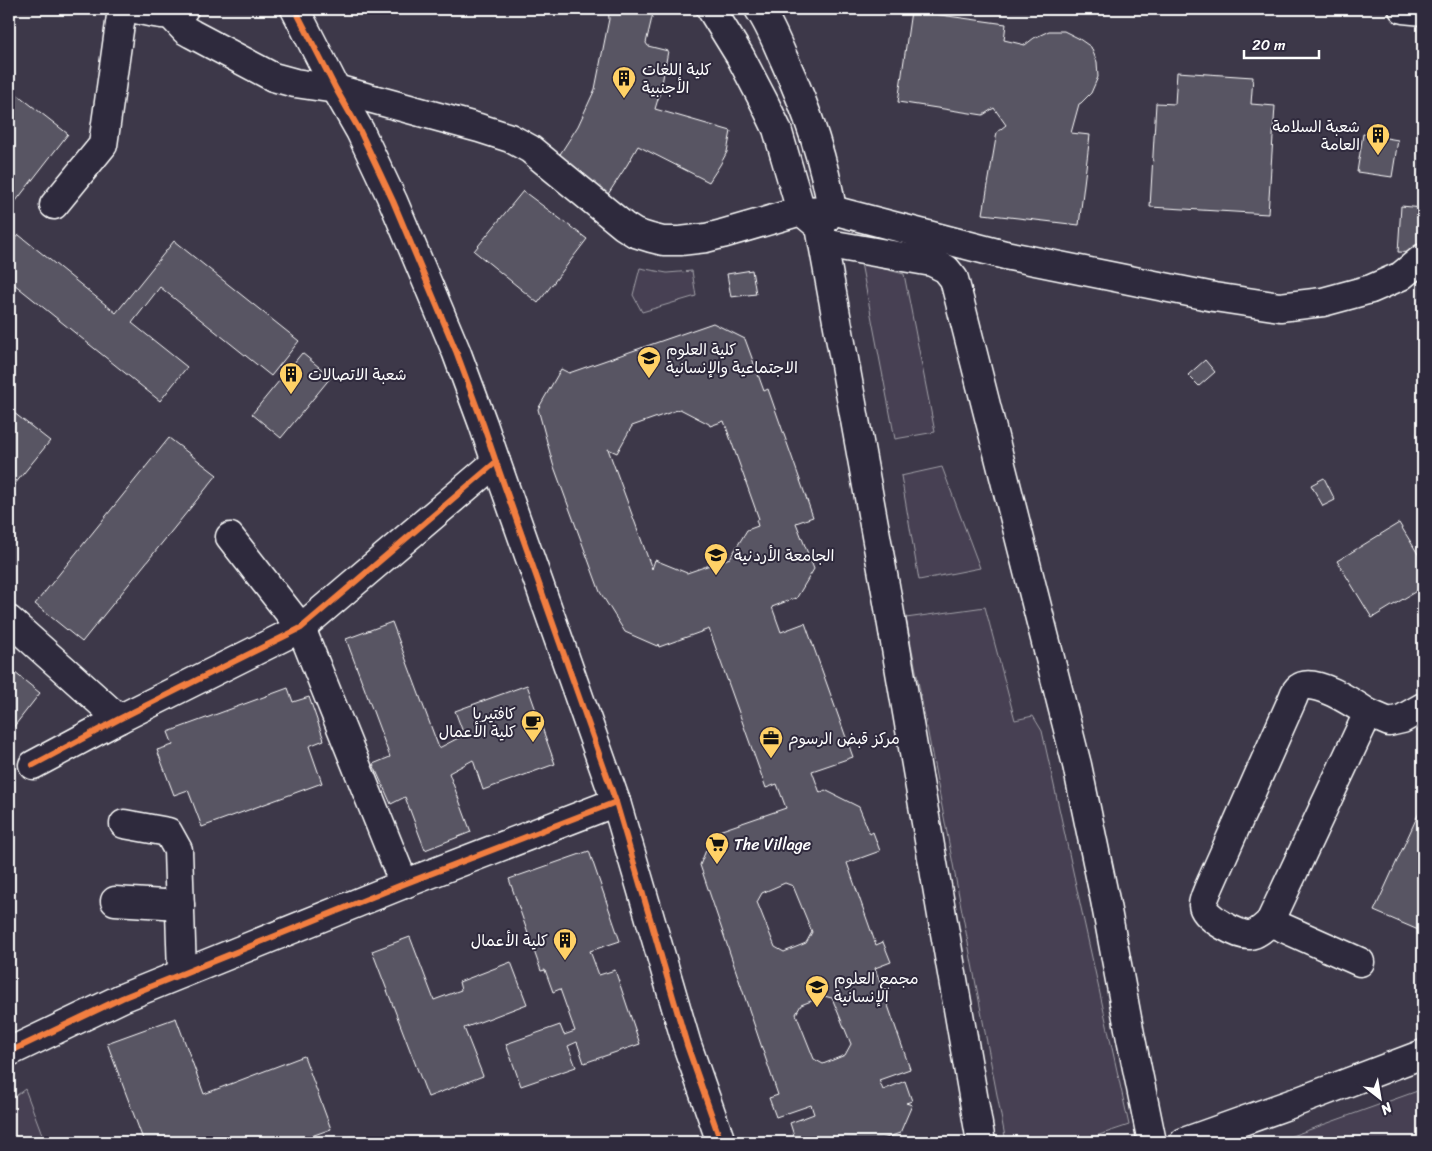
<svg xmlns="http://www.w3.org/2000/svg" width="1432" height="1151" viewBox="0 0 1432 1151" font-family="Sriracha,'Playpen Sans Arabic',sans-serif">
<style>
.built{fill:#3c3749}
.green{fill:#464152;stroke:#a2a0a8}
.building{fill:#595564;stroke:#fff;fill-rule:evenodd}
.lines{fill:none;stroke-linecap:round;stroke-linejoin:round}
.minor-casing{stroke:#fff;stroke-width:31}
.minor{stroke:#2f2a3d;stroke-width:28}
.cycleway-casing{stroke:#2f2a3d;stroke-width:9}
.cycleway{stroke:#f27e40;stroke-width:6}
.labels{text-anchor:middle;stroke-width:4;stroke-linejoin:round;paint-order:stroke}
.poi-label{font-size:16px;fill:#fff;stroke:#2f2a3d;text-anchor:start}
</style>
<rect width="100%" height="100%" fill="#2f2a3d"/>
<filter id="ink" filterUnits="userSpaceOnUse"><feTurbulence type="fractalNoise" baseFrequency=".02" numOctaves="2"/><feDisplacementMap in="SourceGraphic" scale="10" xChannelSelector="R" yChannelSelector="G"/><feConvolveMatrix kernelMatrix="1 2 1 2 8 2 1 2 1" color-interpolation-filters="sRGB"/></filter>
<g filter="url(#ink)">
<!-- built -->
<rect class="built" x="9" y="9" width="1414" height="1133"/>
<!-- green -->
<g class="green">
<polygon points="861,263 904,274 935,432 895,439"/>
<polygon points="640,268 667,273 692,271 696,296 642,312 633,295"/>
<polygon points="942,467 980,568 919,580 901,476"/>
<polygon points="985,607 1015,720 1033,716 1042,731 1129,1125 1078,1142 1006,1142 906,618"/>
<polygon points="25,1089 45,1142 9,1142 9,1101"/>
<polygon points="1423,1089 1423,1142 1275,1142"/>
</g>
<!-- building -->
<g class="building">
<polygon points="608,9 654,9 646,43 648,46 668,51 661,89 655,109 731,131 727,152 720,165 709,182 638,146 627,165 603,202 555,162 578,126 595,89 609,19"/>
<polygon points="911,11 1006,24 1004,40 1025,45 1034,38 1049,31 1064,31 1078,38 1091,47 1097,62 1098,77 1091,93 1081,103 1079,104 1071,133 1090,135 1079,225 983,214 997,132 1006,125 994,108 983,115 898,102"/>
<polygon points="1177,72 1253,77 1251,104 1275,106 1268,214 1150,207 1156,103 1175,104"/>
<polygon points="9,88 68,134 9,210"/>
<polygon points="1363,134 1398,140 1392,177 1357,172"/>
<polygon points="523,191 587,239 538,303 474,251"/>
<polygon points="1401,206 1423,208 1420,253 1398,252"/>
<polygon points="19,235 116,313 174,241 299,341 271,376 160,287 132,323 187,367 160,401 9,280 9,247"/>
<polygon points="752,270 756,294 731,297 727,274"/>
<path d="M713,323L745,339L764,391L768,389L813,517L796,523L814,569L796,599L795,598L772,607L781,632L805,623L853,757L812,771L820,793L825,790L859,807L870,834L873,832L880,851L847,863L876,945L883,942L891,962L875,968L910,1069L879,1080L883,1090L905,1081L912,1101L906,1103L912,1105L900,1133L875,1142H796L790,1123L814,1114L811,1105L776,1117L769,1098L778,1095L700,865L713,833L786,808L777,784L766,788L709,629L659,647L658,644L657,646L625,632L600,592L553,464L538,409L561,369L569,373ZM680,409L709,424L710,426L724,421L759,519L756,520L758,526L747,530L730,558L687,573L655,560L652,569L608,449L617,453L632,426ZM785,883L793,886L812,932L806,943L784,952L775,947L757,902L762,893ZM824,996L832,998L851,1044L845,1055L823,1064L814,1059L796,1014L801,1005Z"/>
<polygon points="302,353 331,377 281,438 252,414"/>
<polygon points="1205,360 1215,372 1199,386 1188,375"/>
<polygon points="9,409 50,441 10,490 9,488"/>
<polygon points="169,438 217,475 82,642 35,604"/>
<polygon points="1324,478 1335,500 1323,506 1311,485"/>
<polygon points="1399,523 1423,562 1423,587 1372,618 1337,561"/>
<polygon points="392,622 439,748 464,735 455,711 527,685 555,764 483,790 473,760 449,773 471,832 425,850 405,797 391,804 373,764 390,757 346,639"/>
<polygon points="9,668 40,693 9,733"/>
<polygon points="288,688 293,702 309,697 324,740 309,746 322,783 202,827 188,790 174,795 157,750 173,745 168,732"/>
<polygon points="1423,804 1423,932 1374,911"/>
<polygon points="589,851 620,941 590,951 599,975 615,970 640,1044 584,1063 577,1042 568,1046 576,1067 521,1086 506,1044 560,1025 564,1035 575,1031 560,989 553,992 545,970 541,971 509,879"/>
<polygon points="410,937 434,1000 461,990 459,982 511,962 527,1004 464,1028 483,1076 428,1097 372,951"/>
<polygon points="176,1018 204,1094 304,1056 331,1129 295,1142 144,1142 107,1043"/>
</g>
<g class="lines">
<!-- minor casing -->
<g class="minor-casing">
<g id="minor">
<path d="M135,9C152,12 170,19 184,9"/>
<polyline points="295,9 336,89 360,131 393,201 456,351 483,424 496,462 616,802 687,1045 721,1142"/>
<polyline points="711,9 740,56 764,102 777,129 801,211 820,227 888,602 981,1142"/>
<path d="M759,9C769,23 776,41 783,57C805,105 824,157 832,210L822,224"/>
<polyline points="1403,9 1423,11"/>
<polyline points="171,15 185,30 192,34 273,77 295,83 336,89 479,128 510,138 530,149 624,226 635,233 651,238 663,241 680,241 706,238 722,234 801,211 832,210 1005,255 1214,297 1280,307 1323,302 1371,289 1401,276 1423,258"/>
<polyline points="54,205 103,145 122,9"/>
<polyline points="823,243 932,262 946,269 954,279 1077,765 1105,900 1130,1034 1152,1142"/>
<polyline points="230,537 301,628 404,884"/>
<polyline points="9,620 119,719"/>
<path d="M1368,713C1356,705 1313,676 1299,688C1296,690 1294,695 1293,698L1209,887C1207,892 1203,900 1203,905C1204,918 1239,936 1250,935C1258,934 1264,927 1270,922L1368,713L1389,722L1402,719L1423,707"/>
<polyline points="33,765 119,719 301,628 496,462"/>
<polyline points="124,824 168,832 178,850 182,973"/>
<polyline points="115,901 180,905"/>
<polyline points="1270,922 1360,962"/>
<polyline points="9,1052 122,998 404,884 616,802"/>
<polyline points="1184,1142 1299,1101 1423,1054"/>
</g>
</g>
<!-- minor -->
<use href="#minor" class="minor"/>
<!-- cycleway casing -->
<g class="cycleway-casing">
<g id="cycleway">
<polyline points="295,9 336,89 360,131 393,201 456,351 483,424 496,462 616,802 687,1045 721,1142"/>
<polyline points="33,765 119,719 301,628 496,462"/>
<polyline points="9,1052 122,998 404,884 616,802"/>
</g>
</g>
<!-- cycleway -->
<use href="#cycleway" class="cycleway"/>
</g>
</g>
<!-- icons -->
<defs>
<g id="building-pin" transform="scale(1.25)"><path d="M0 17L-7.5 6A9.5 9.5 0 1 1 7.5 6Z" fill="#ffd166" stroke="#2f2a3d"/><path d="M-4-6H4V6H1V3H-1V6H-4ZM-2.5-4.3h1.7v1.8h-1.7ZM.8-4.3h1.7v1.8H.8ZM-2.5-1h1.7V.8h-1.7ZM.8-1h1.7V.8H.8Z" fill="#111"/></g>
<g id="university-pin" transform="scale(1.25)"><path d="M0 17L-7.5 6A9.5 9.5 0 1 1 7.5 6Z" fill="#ffd166" stroke="#2f2a3d"/><path d="M0-5L7-2L0 1L-7-2ZM-4 1L0 2.5L4 1V4Q0 6-4 4Z" fill="#111"/></g>
<g id="cafe-pin" transform="scale(1.25)"><path d="M0 17L-7.5 6A9.5 9.5 0 1 1 7.5 6Z" fill="#ffd166" stroke="#2f2a3d"/><path d="M-5.5-4.5H6V0H3Q3 3.5 0 3.5H-2.5Q-5.5 3.5-5.5 0ZM3-3.2v2h1.7v-2ZM-6 4.5H4V6H-6Z" fill="#111"/></g>
<g id="office-pin" transform="scale(1.25)"><path d="M0 17L-7.5 6A9.5 9.5 0 1 1 7.5 6Z" fill="#ffd166" stroke="#2f2a3d"/><path d="M-6-3h4V-5.5h4V-3h4V5H-6ZM-1-4.5V-3h2v-1.5ZM-6 0V1H6V0Z" fill="#111"/></g>
<g id="supermarket-pin" transform="scale(1.25)"><path d="M0 17L-7.5 6A9.5 9.5 0 1 1 7.5 6Z" fill="#ffd166" stroke="#2f2a3d"/><path d="M-6-5.5h2.5l.6 2H6L4.5 2H-2.5L-4.4-4H-6ZM-1.5 3.2a1.3 1.3 0 1 0 .1 0ZM3 3.2a1.3 1.3 0 1 0 .1 0Z" fill="#111"/></g>
</defs>
<g fill-rule="evenodd">
<use href="#building-pin" x="624" y="78"/>
<use href="#building-pin" x="1378" y="135"/>
<use href="#university-pin" x="649" y="358"/>
<use href="#building-pin" x="291" y="374"/>
<use href="#university-pin" x="716" y="555"/>
<use href="#cafe-pin" x="533" y="722"/>
<use href="#office-pin" x="771" y="738"/>
<use href="#supermarket-pin" x="717" y="844"/>
<use href="#building-pin" x="565" y="940"/>
<use href="#university-pin" x="817" y="987"/>
</g>
<g class="labels">
<!-- poi labels -->
<g class="poi-label">
<text x="642" y="75">كلية اللغات<tspan x="642" dy="18">الأجنبية</tspan></text>
<text x="1360" y="132" text-anchor="end">شعبة السلامة<tspan x="1360" dy="18">العامة</tspan></text>
<text x="666" y="355">كلية العلوم<tspan x="666" dy="18">الاجتماعية والإنسانية</tspan></text>
<text x="308" y="380">شعبة الاتصالات</text>
<text x="734" y="561">الجامعة الأردنية</text>
<text x="516" y="719" text-anchor="end">كافتيريا<tspan x="516" dy="18">كلية الأعمال</tspan></text>
<text x="788" y="744">مركز قبض الرسوم</text>
<text x="734" y="850">The Village</text>
<text x="548" y="946" text-anchor="end">كلية الأعمال</text>
<text x="834" y="984">مجمع العلوم<tspan x="834" dy="18">الإنسانية</tspan></text>
</g>
</g>
<!-- margin -->
<rect width="1432" height="1151" fill="none" stroke="#2f2a3d" stroke-width="30"/>
<rect x="15" y="15" width="1402" height="1121" fill="none" stroke="#fff" stroke-width="2" filter="url(#ink)"/>
<!-- north arrow -->
<g transform="translate(1380 1098) rotate(149)" stroke="#2f2a3d" stroke-width="4" paint-order="stroke">
<path d="M0-4L9 19L0 12L-9 19Z" fill="#ffffff"/>
<text y="-8" font-size="14" font-weight="bold" text-anchor="middle" fill="#ffffff">N</text>
</g>
<!-- scale -->
<path d="M1244 50v8h75v-8" fill="none" stroke="#ffffff" stroke-width="2.5"/>
<text x="1252" y="50" font-size="15" fill="#ffffff" stroke="#2f2a3d" stroke-width="4" paint-order="stroke">20 m</text>
</svg>
